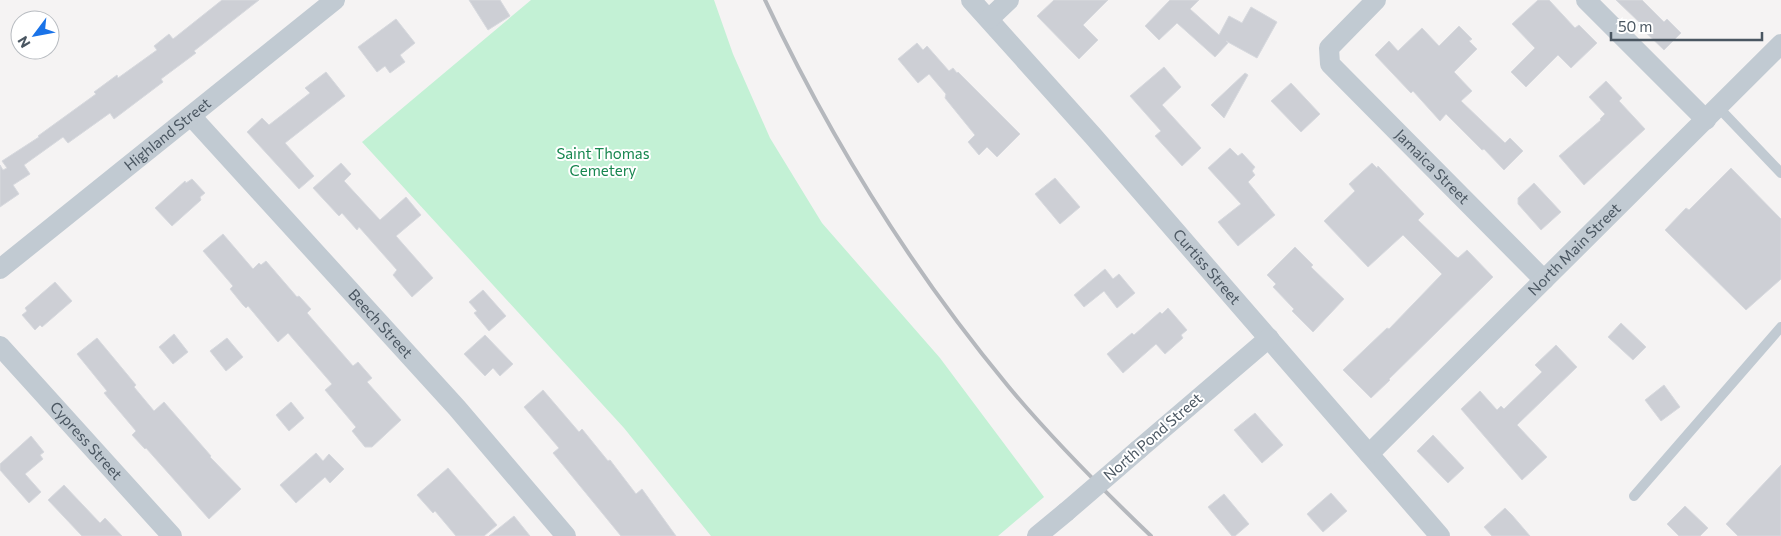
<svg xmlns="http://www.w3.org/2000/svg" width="1781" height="536" viewBox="0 0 1781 536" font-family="Commissioner,sans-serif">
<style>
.green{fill:#c3f1d5}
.building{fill:#cdcfd5;stroke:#d7d9de}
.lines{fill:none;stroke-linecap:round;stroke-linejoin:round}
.service{stroke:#c1cad2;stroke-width:10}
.minor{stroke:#c1cad2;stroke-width:20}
.rail{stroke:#b5b8bd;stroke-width:4}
.minor-bridge{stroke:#c1cad2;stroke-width:20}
.labels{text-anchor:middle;stroke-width:4;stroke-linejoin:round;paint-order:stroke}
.street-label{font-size:15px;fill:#4a5661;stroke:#fff}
.park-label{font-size:15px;fill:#17864f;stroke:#fff}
</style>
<rect width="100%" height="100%" fill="#f5f3f3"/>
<!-- green -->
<polygon class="green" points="531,0 714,0 733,54 770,138 822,223 940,358 1044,497 998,536 711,536 624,428 362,142"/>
<!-- building -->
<g class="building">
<polygon points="222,0 259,0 194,51 196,53 161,79 163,82 114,119 110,113 68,143 63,137 24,165 30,174 13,185 19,194 0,207 0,165 3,170 7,168 2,161 39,137 38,136 96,94 94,92 117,75 118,78 157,50 154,46 169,34 173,39"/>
<polygon points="469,0 500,0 510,16 488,30"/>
<polygon points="1054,0 1108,0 1083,25 1098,40 1079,59 1037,16"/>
<polygon points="1170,0 1199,0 1190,9 1219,35 1229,16 1242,23 1251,7 1277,22 1257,58 1226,41 1228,43 1215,57 1177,23 1159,40 1145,26"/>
<polygon points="1538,0 1549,0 1575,28 1579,25 1597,43 1571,68 1558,55 1526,87 1511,72 1535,48 1512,24"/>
<polygon points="1616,0 1642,0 1664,22 1667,19 1681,33 1664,50 1638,25 1640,23"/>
<polygon points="396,19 415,43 400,55 405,62 390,73 385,66 377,72 358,47"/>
<polygon points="1459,26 1472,39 1469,41 1477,49 1454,72 1472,91 1461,101 1505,143 1510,138 1523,151 1504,170 1484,149 1482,150 1446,114 1440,121 1413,91 1411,93 1375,55 1389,41 1398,51 1422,28 1439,46"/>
<polygon points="917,43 923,50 927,46 949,71 953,68 957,73 958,72 1020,134 997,157 987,147 979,155 968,142 975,135 945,98 946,94 929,74 918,83 898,59"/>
<polygon points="1164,67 1181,87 1162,105 1201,148 1182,166 1155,136 1161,131 1130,96"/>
<polygon points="326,72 345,96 285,143 314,176 299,189 247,132 262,118 269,125 310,93 305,88"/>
<polygon points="1245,73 1248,75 1224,118 1211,105"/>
<polygon points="1606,81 1622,98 1619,101 1645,129 1584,185 1559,156 1601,120 1600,119 1605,114 1589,97"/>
<polygon points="1291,83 1320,114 1301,132 1271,101"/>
<polygon points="1230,148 1238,156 1242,153 1255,167 1252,171 1255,175 1248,182 1275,215 1238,246 1218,222 1241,204 1208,168"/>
<polygon points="341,163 351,174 344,181 380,220 406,197 421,215 396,236 433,278 412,297 393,275 397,270 359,227 357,230 342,213 339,216 313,188"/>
<polygon points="1372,163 1377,168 1378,166 1424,214 1418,220 1455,256 1458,258 1467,250 1493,277 1389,379 1390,380 1371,398 1343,370 1387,328 1389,329 1442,274 1403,235 1368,267 1324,221 1355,191 1349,184"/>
<polygon points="1731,168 1781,219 1781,279 1746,310 1665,230 1686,208 1689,210"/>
<polygon points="1055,178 1080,207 1060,224 1035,194"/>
<polygon points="192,179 205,193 200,197 201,200 172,226 155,208 185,181 186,183"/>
<polygon points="1534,183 1561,212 1541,230 1518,204 1518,198"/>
<polygon points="223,234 253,269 259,263 261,265 266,261 297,297 299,296 311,309 307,313 353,366 358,362 372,378 367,382 401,420 372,447 365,447 352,431 356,427 325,390 332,384 288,333 278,342 248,306 246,308 243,305 230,289 233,286 203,251"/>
<polygon points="1295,247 1313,265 1311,267 1344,299 1313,332 1292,311 1294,309 1273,287 1276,284 1267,275"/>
<polygon points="1105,269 1113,279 1119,274 1135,293 1117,308 1104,291 1084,307 1074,295"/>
<polygon points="55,282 72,301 42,327 40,325 35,330 22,315 27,311 25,308"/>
<polygon points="483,290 506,316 489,331 474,313 477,311 469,302"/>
<polygon points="1168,308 1187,330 1181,335 1183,338 1165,354 1156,344 1123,373 1107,354 1132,333 1134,335 1160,312 1162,314"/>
<polygon points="1621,323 1646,347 1633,360 1608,337"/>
<polygon points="174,334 188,352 173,364 159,347"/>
<polygon points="485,335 513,364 500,376 493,368 485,376 464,354"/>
<polygon points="97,338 136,385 134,387 154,411 164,402 211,456 210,457 241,489 209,519 146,448 145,449 132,435 136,431 104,393 107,391 77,354"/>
<polygon points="227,338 243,357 226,371 210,351"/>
<polygon points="1556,345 1577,367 1517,425 1547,457 1522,480 1461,409 1480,391 1497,410 1501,406 1504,409 1542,372 1535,365"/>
<polygon points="1664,385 1680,407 1661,421 1645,400"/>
<polygon points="543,390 579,432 582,429 608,461 610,460 636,494 642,489 676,536 621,536 553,453 559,448 524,407"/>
<polygon points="291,402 304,418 289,431 276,415"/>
<polygon points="1255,413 1283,445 1262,463 1234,430"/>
<polygon points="1433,435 1464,468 1448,483 1417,451"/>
<polygon points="31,436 44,452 40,455 43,459 25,474 41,492 29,503 0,470 0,464"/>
<polygon points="316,453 323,461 329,454 344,469 330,483 325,477 296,503 280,485"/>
<polygon points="1781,465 1781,536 1738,536 1726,524"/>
<polygon points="448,468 497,525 484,536 456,536 435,511 433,513 417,495"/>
<polygon points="64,485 100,523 105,518 122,536 82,536 48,500"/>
<polygon points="1331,493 1347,511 1323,532 1307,514"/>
<polygon points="1224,494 1249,524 1235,536 1232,536 1208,507"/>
<polygon points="1685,506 1708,528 1700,536 1679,536 1667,524"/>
<polygon points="1505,508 1512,515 1530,536 1492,536 1484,527"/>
<polygon points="514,516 530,536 489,536"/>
</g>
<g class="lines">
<!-- service -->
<g class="service">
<polyline points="1718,107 1781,173"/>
<polyline points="1634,496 1781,327"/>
</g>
<!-- minor -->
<g class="minor">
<path id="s1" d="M971,0L1093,136L1440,536"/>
<path id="s2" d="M1376,0L1329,48L1330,64L1544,280"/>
<polyline points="1586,0 1706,120"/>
<polyline points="989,19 1009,0"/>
<path id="s3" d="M191,116L457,408L566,536"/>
<path id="s4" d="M0,269L335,0"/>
<path id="s5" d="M0,346L172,536"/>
<polyline points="1138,450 1269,338"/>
<path id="s6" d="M1369,454L1781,44"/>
<polyline points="1037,536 1066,512"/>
</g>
<!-- rail -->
<path class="rail" d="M765,0C830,138 911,269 1008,386C1052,439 1101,488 1151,536"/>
<!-- minor-bridge -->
<polyline class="minor-bridge" points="1066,512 1138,450"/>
</g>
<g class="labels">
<!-- street labels -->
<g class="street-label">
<text dy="5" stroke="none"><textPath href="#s4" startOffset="215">Highland Street</textPath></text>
<text dy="5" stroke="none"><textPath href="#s2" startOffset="228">Jamaica Street</textPath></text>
<text dy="5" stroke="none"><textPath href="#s6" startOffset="290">North Main Street</textPath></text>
<text dy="5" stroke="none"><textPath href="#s1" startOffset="356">Curtiss Street</textPath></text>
<text dy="5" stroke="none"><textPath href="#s3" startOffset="281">Beech Street</textPath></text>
<text transform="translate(1153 437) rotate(-41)" y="5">North Pond Street</text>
<text dy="5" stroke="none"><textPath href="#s5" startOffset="128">Cypress Street</textPath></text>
</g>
<!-- park labels -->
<g class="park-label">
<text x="603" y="159">Saint Thomas<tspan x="603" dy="17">Cemetery</tspan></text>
</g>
</g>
<!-- north arrow -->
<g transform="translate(35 35) rotate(238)"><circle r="24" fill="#ffffff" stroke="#b7bbc0"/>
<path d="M0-4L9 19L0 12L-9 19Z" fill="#1a73e8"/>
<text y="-8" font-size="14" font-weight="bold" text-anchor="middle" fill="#4a5661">N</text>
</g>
<!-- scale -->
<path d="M1611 32v8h151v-8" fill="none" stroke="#4a5661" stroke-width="2.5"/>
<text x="1618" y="32" font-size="15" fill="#4a5661" stroke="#ffffff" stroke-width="4" paint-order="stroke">50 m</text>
</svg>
